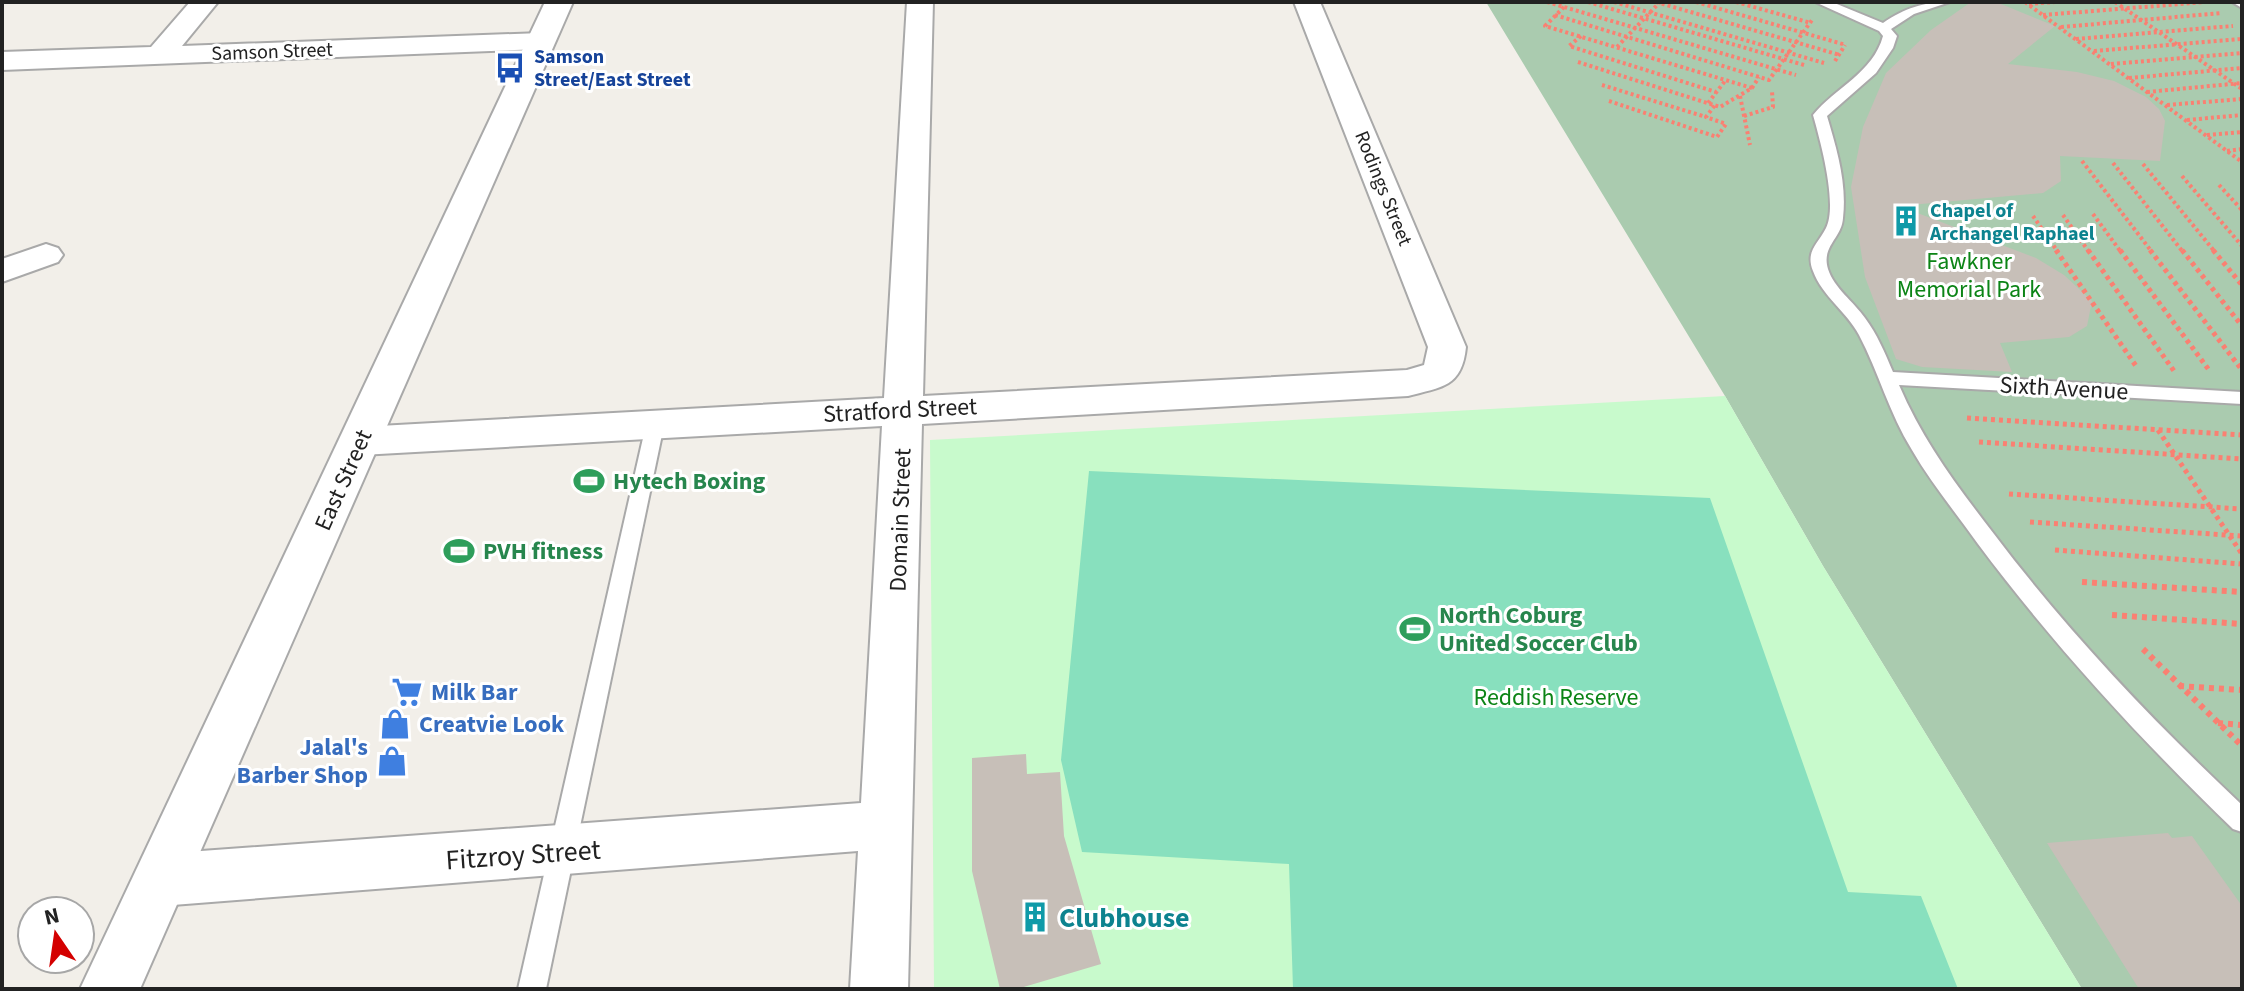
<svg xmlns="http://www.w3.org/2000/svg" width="2244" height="991" viewBox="0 0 2244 991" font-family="'Source Sans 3',sans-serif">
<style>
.cemetery{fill:#aacbaf}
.park{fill:#c8facc}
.pitch{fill:#88e0be}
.building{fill:#c7bfb8}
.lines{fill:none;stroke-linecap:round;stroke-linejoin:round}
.service-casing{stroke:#a9a9a9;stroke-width:4}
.minor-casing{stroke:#a9a9a9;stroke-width:4}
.tertiary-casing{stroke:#a9a9a9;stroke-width:4}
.path-far2{stroke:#fa8072;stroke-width:4;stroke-dasharray:3 3;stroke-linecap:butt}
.path-far1{stroke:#fa8072;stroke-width:5;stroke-dasharray:4 4;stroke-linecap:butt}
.path{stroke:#fa8072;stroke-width:6;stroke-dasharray:5 5;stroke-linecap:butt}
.service{fill:#fff;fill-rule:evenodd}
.minor{fill:#fff;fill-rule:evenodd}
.tertiary{fill:#fff;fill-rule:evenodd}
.labels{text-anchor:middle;stroke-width:6;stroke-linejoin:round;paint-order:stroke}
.far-street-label{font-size:20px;fill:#222;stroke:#fff}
.far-transit-label{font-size:20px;font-weight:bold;fill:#164399;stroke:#fff;text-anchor:start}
.far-culture-label{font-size:20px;font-weight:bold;fill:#0d838f;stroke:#fff;text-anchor:start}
.park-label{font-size:24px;fill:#0c8416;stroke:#fff}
.street-label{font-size:24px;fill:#222;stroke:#fff}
.leisure-label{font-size:24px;font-weight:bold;fill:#27864d;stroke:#fff;text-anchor:start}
.shop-label{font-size:24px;font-weight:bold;fill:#366cbe;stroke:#fff;text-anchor:start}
.near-street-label{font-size:28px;fill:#222;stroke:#fff}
.near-culture-label{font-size:28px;font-weight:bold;fill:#0d838f;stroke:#fff;text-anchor:start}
</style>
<rect width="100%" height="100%" fill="#f2efe9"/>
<!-- cemetery -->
<polygon class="cemetery" points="1486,2 2242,2 2242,989 2082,989 1823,566 1725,396"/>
<!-- park -->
<polygon class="park" points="1725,396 1823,566 2082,989 934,989 930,440"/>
<!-- pitch -->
<polygon class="pitch" points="1089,471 1710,498 1848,892 1921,896 1958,989 1293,989 1289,864 1082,852 1061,760"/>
<!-- building -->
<g class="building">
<polygon points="1971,2 1996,2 2055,26 2008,64 2077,72 2114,81 2146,97 2159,109 2165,121 2160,161 2060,156 2061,181 2043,193 1899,206 2036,258 2064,275 2092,301 2087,326 2069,337 2000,343 2012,372 1922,367 1896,359 1865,277 1851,187 1863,127 1886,73 1931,30"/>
<polygon points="1026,754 1027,774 1060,772 1064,836 1101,964 1017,989 1000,989 972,871 972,758"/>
<polygon points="2168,833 2172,838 2192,836 2242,906 2242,989 2139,989 2047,843"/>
</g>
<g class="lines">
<!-- service casing -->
<g class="service-casing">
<g id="service">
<path d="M1815,2H1832L1883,23C1905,8 1923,2 1950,2L1914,14L1891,29L1897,36L1893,48L1876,73L1827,116C1837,150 1847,183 1843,218C1842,238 1821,246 1828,269C1834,288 1854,302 1865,318C1877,334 1885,353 1893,372L2242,392V404L1899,385C1923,441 1957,486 1994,534C2068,632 2153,721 2242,805V832L2233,829C2141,740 2055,647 1978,544C1956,513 1931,483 1912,450C1889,413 1879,373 1859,335C1847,312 1822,296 1813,271C1805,251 1818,244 1826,228C1838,204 1820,140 1813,115C1836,87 1873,73 1883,36L1879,31Z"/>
<polygon points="2232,2 2242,2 2242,8"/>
<polygon points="655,418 664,425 546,989 518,989 646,425"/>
</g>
</g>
<!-- minor casing -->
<g class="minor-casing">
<g id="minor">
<polygon points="190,2 218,2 182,46 541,33 551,35 555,41 551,47 541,49 2,70 2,52 151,47"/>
<path d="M907,2H933L923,396L1407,370L1424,365L1428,347L1294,2H1320L1466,347C1462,387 1442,387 1408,396L922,424L908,989H850L858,851L160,906L141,898L133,880L141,862L160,854L861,803L882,426L361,455L347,451L341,441L347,431L361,427L884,398Z"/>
<polygon points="46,244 58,248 63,255 58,262 2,282 2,259"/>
</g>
</g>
<!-- tertiary casing -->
<g class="tertiary-casing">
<polygon id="tertiary" points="545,2 573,2 140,989 80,989"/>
</g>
<!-- path-far2 -->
<g class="path-far2">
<polyline points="1547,2 1796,75"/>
<polyline points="1588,2 1804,65"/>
<polyline points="1614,2 1824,63"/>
<polyline points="1656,2 1840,55"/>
<polyline points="1696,2 1846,45"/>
<polyline points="1736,2 1811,23"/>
<polyline points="2025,2 2242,162"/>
<polyline points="2115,2 2242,89"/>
<polyline points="2029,4 2055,2"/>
<polyline points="1564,7 1545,26 1752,88"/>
<polyline points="1555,15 1769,80 1812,20"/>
<polyline points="2043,15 2206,2"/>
<polyline points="2061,27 2222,13"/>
<polyline points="1581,36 1569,46 1716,92"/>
<polyline points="2076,39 2233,26"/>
<polyline points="1617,47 1660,2"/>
<polyline points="2094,51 2242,39"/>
<polyline points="1835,61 1845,45"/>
<polyline points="1578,62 1720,107 1752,88 1759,77"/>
<polyline points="2111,64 2242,53"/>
<polyline points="2129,78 2242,68"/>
<polyline points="1602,85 1706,117"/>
<polyline points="2147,92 2242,83"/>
<polyline points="1740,96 1750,145"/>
<polyline points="1609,101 1717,137 1726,124 1706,117 1715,105"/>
<polyline points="1708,103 1725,81"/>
<polyline points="2167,105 2242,99"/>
<polyline points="1744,116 1773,107 1772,91"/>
<polyline points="2187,120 2242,115"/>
<polyline points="2207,135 2242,132"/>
<polyline points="2227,151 2242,149"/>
<polyline points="2082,161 2152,252"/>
<polyline points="2113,163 2183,252"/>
<polyline points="2143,164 2215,252"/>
<polyline points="2182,176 2242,246"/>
<polyline points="2219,185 2242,210"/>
<polyline points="2093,214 2121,252"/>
<polyline points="2063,215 2089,252"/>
<polyline points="2033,216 2058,252"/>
</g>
<!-- path-far1 -->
<g class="path-far1">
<polyline points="2056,250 2136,366"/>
<polyline points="2088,250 2174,371"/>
<polyline points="2120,250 2209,370"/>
<polyline points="2150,250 2242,370"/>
<polyline points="2182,250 2242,326"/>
<polyline points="2213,250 2242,285"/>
<polyline points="1967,418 2242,435"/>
<polyline points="2158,430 2242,554"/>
<polyline points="1979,442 2242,459"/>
<polyline points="2009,494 2242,509"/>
<polyline points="2030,522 2242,536"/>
<polyline points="2055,550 2242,564"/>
</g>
<!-- path -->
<g class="path">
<polyline points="2082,582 2242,592"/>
<polyline points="2112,615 2242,624"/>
<polyline points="2143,649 2242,746"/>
<polyline points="2179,686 2242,690"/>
<polyline points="2218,723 2242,725"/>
</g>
<!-- service -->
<use href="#service" class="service"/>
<!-- minor -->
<use href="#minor" class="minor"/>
<!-- tertiary -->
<use href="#tertiary" class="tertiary"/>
</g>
<!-- icons -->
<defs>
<g id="bus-bare" transform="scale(2.4)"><path d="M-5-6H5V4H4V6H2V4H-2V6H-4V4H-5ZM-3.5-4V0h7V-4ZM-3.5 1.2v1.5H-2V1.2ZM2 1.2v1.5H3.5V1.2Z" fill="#1a4fb4" stroke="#fff" stroke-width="2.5" paint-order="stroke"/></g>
<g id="building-bare" transform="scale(2.4)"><path d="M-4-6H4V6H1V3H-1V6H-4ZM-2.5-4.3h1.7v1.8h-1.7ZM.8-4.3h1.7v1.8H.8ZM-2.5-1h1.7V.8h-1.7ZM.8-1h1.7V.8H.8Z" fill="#0f9aa8" stroke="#fff" stroke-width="2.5" paint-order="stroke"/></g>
<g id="stadium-bare" transform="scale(2.4)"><path d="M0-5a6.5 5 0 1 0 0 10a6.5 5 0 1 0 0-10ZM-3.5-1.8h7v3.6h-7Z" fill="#2e9e5b" stroke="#fff" stroke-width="2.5" paint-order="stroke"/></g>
<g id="supermarket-bare" transform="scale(2.4)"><path d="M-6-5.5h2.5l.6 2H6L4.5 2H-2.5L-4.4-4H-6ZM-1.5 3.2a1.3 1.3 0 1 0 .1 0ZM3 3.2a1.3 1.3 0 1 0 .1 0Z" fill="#3f7fe0" stroke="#fff" stroke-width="2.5" paint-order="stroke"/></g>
<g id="shop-bare" transform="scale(2.4)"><path d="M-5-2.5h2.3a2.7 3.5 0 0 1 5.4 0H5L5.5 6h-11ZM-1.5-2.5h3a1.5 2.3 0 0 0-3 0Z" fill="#3f7fe0" stroke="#fff" stroke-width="2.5" paint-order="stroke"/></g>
</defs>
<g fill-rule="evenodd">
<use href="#bus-bare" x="510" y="68"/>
<use href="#building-bare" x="1906" y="221"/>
<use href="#stadium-bare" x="589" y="481"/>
<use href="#stadium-bare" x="459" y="551"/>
<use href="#stadium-bare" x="1415" y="629"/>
<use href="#supermarket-bare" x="407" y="692"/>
<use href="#shop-bare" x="395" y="724"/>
<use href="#shop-bare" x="392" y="761"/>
<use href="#building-bare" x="1035" y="917"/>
</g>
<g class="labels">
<!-- far-street labels -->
<g class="far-street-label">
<text transform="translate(272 51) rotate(-2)" y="7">Samson Street</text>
<text transform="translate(1384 188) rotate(68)" y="7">Rodings Street</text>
</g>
<!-- far-transit labels -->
<g class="far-transit-label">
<text x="534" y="63">Samson<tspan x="534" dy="23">Street/East Street</tspan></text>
</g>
<!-- far-culture labels -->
<g class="far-culture-label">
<text x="1930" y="217">Chapel of<tspan x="1930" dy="23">Archangel Raphael</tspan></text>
</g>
<!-- park labels -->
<g class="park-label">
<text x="1969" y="269">Fawkner<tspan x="1969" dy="28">Memorial Park</tspan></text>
<text x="1556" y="705">Reddish Reserve</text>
</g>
<!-- street labels -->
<g class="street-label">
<text transform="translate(2064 388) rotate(3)" y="8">Sixth Avenue</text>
<text transform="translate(900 410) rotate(-3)" y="8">Stratford Street</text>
<text transform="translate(343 480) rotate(-66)" y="8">East Street</text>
<text transform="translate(900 520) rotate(-88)" y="8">Domain Street</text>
</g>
<!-- leisure labels -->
<g class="leisure-label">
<text x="613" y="489">Hytech Boxing</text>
<text x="483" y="559">PVH fitness</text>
<text x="1439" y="623">North Coburg<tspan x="1439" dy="28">United Soccer Club</tspan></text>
</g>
<!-- shop labels -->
<g class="shop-label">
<text x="431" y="700">Milk Bar</text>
<text x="419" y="732">Creatvie Look</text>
<text x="368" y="755" text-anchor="end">Jalal's<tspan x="368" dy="28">Barber Shop</tspan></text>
</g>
<!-- near-street labels -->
<g class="near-street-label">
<text transform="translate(523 854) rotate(-4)" y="10">Fitzroy Street</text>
</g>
<!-- near-culture labels -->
<g class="near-culture-label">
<text x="1059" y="927">Clubhouse</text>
</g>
</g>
<!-- border -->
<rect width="2244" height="991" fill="none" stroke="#222222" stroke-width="8"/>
<!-- north arrow -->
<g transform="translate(56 935) rotate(347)"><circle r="38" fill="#ffffff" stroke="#a7a7a7" stroke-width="2"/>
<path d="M0-6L14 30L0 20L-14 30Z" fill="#d40000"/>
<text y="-12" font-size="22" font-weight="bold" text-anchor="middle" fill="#222222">N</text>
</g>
</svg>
